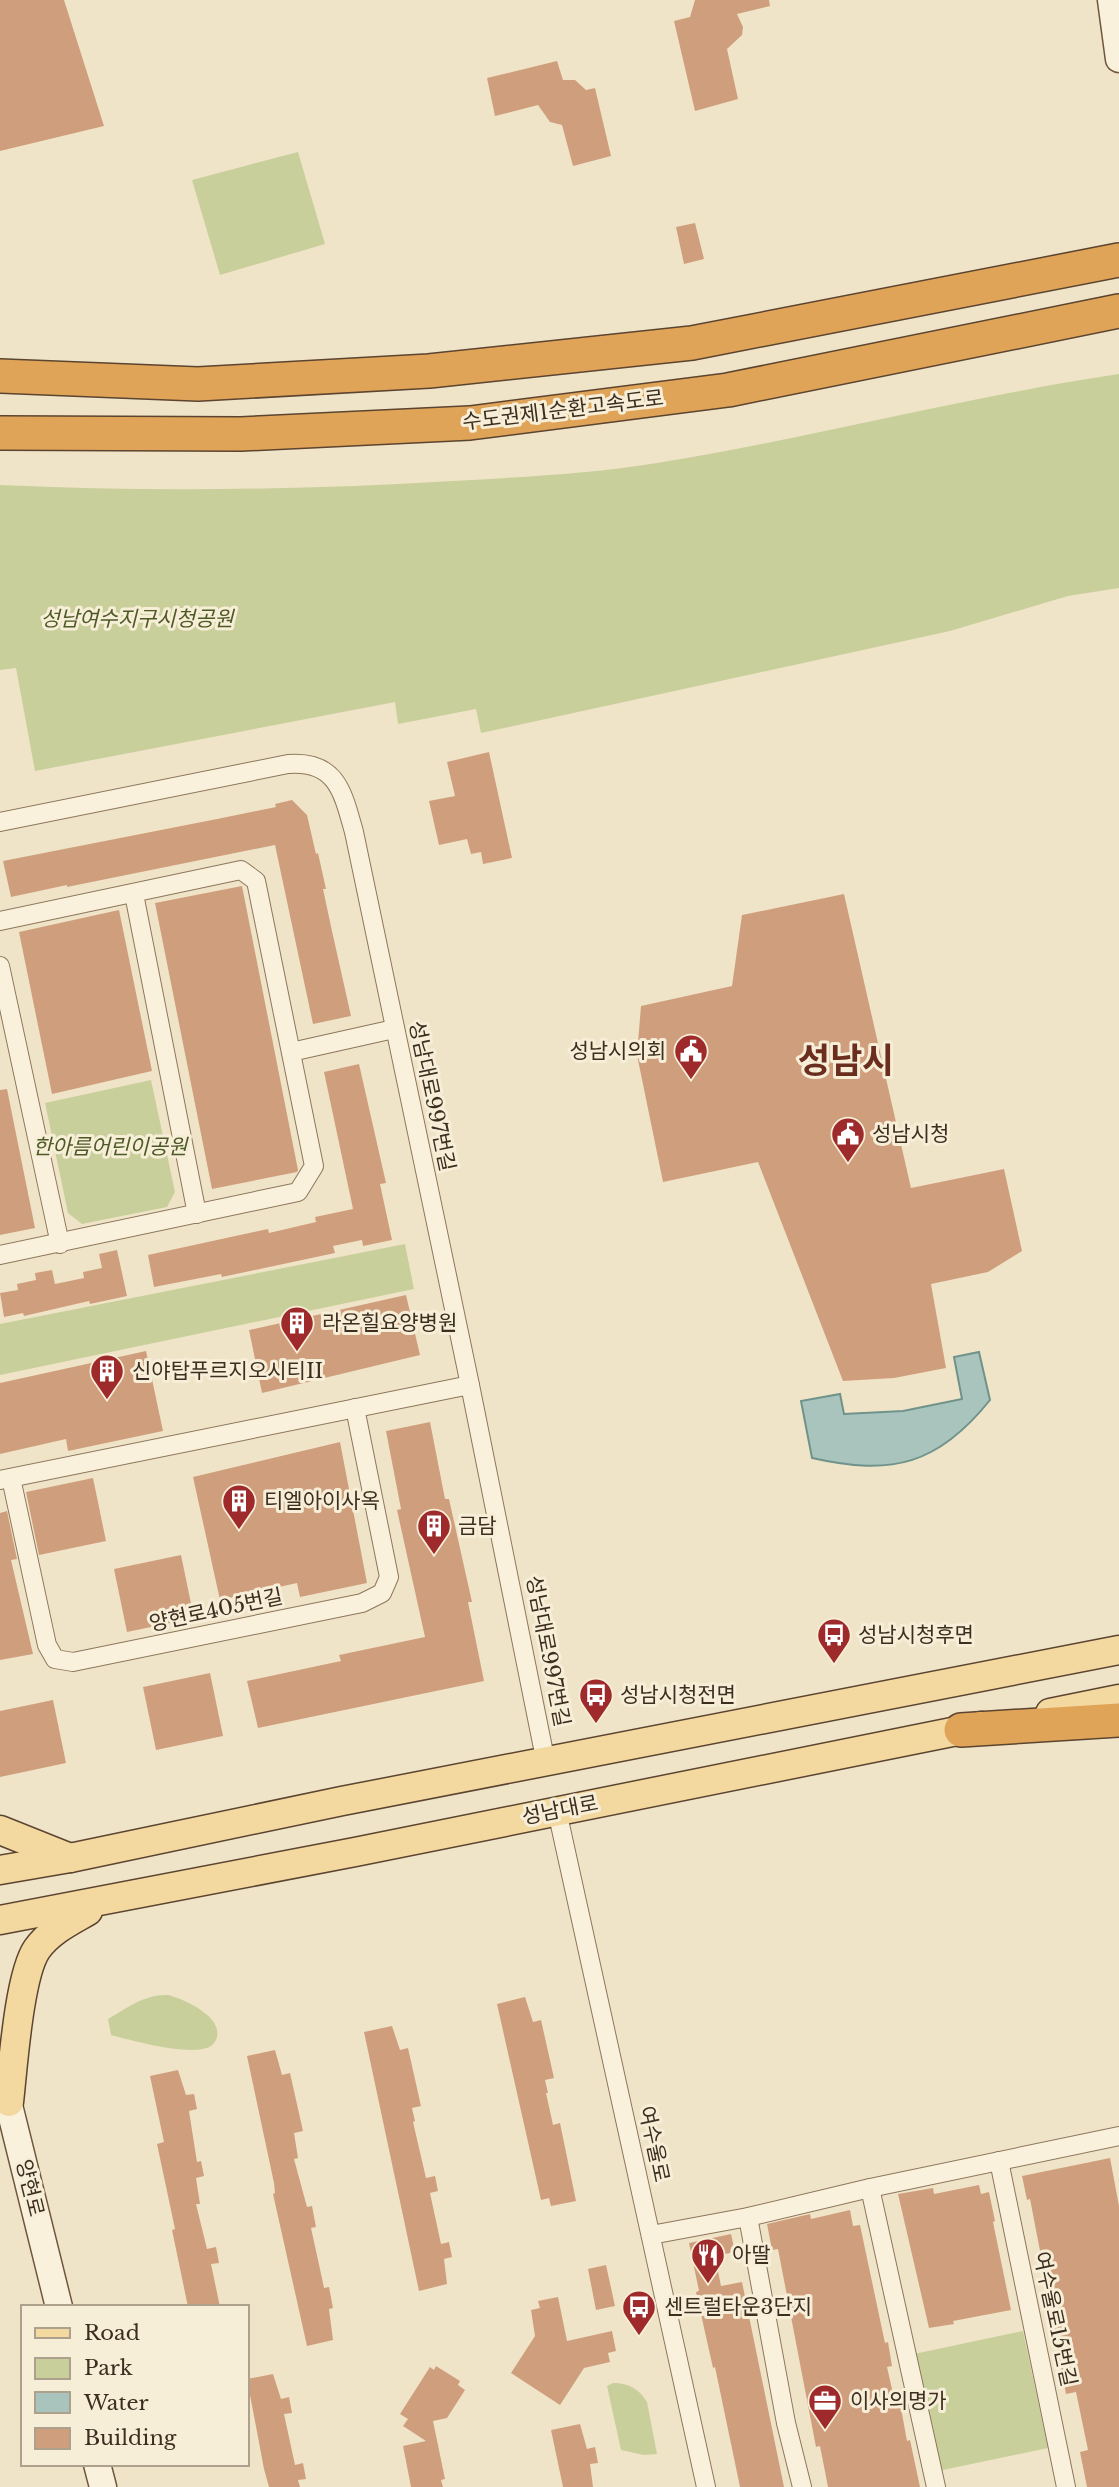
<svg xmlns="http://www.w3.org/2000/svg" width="1119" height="2487" viewBox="0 0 1119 2487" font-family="'Libre Baskerville','Noto Sans KR',serif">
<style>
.green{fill:#c9cf9b}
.water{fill:#a9c4bc;stroke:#6f938a;stroke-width:2}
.building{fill:#cf9f7d}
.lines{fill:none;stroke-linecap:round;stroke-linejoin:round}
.street-casing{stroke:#8d765c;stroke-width:20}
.secondary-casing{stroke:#6f573f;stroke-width:29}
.primary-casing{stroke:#5b4430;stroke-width:31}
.highway-casing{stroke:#5b4430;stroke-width:36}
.street{stroke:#faf1dc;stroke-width:18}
.secondary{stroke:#faf1dc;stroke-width:26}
.primary{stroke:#f3d9a0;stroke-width:28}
.highway{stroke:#e0a458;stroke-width:33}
.labels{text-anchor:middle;stroke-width:6;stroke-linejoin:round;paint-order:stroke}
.street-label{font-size:21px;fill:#3d2e20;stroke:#f7eed8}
.park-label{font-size:21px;font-style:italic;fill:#4d5a26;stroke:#f7eed8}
.poi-label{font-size:21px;fill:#3d2e20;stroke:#f7eed8;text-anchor:start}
.town-label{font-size:35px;font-weight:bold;fill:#6b2e1e;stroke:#f7eed8}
</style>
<rect width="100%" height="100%" fill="#f0e4c8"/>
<!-- green -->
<g class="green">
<polygon points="298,152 325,244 220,275 192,180"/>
<path d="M1119,374V588L1068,596L950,631L481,733L476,709L398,724L395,702L35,771L16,668L0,670V485C152,492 302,490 453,481C521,477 590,474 657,463C812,438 964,397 1119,374Z"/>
<polygon points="151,1080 175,1192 167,1207 82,1224 68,1213 45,1103"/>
<polygon points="405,1244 414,1289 0,1375 0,1324"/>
<path d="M168,1995C184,1999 222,2016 217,2037C216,2042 211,2047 207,2048C185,2055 133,2041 111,2035L108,2019C127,2008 145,1994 168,1995Z"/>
<polygon points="1023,2331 1048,2448 938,2471 914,2354"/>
<path d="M613,2383C629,2383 639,2389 647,2402L657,2454L644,2455L621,2450L607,2386Z"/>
</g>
<!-- water -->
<path class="water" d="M979,1352L990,1400C938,1465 892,1476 812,1458L801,1401L840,1394L844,1414L903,1411L962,1399L954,1357Z"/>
<!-- building -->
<g class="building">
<polygon points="0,0 64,0 104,126 0,151"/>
<polygon points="695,0 769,0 770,6 737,14 743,27 742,35 727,49 738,99 695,111 674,21 690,17"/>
<polygon points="557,61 563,80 575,80 586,90 595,88 611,156 573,166 562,125 550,122 538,105 495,116 487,78"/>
<polygon points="695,223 704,259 684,264 676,227"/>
<polygon points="489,752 512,858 483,864 481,852 471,854 467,839 439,845 429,801 455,796 447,762"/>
<polygon points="292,800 307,815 316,854 318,853 326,889 323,889 332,931 351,1016 313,1024 275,845 67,887 67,885 11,897 3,861 217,819 276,807 275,804"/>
<polygon points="242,886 298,1170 297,1172 212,1189 155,903"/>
<polygon points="844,894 911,1188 1004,1169 1022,1251 988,1272 931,1284 946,1368 894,1378 843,1381 758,1162 663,1182 637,1055 641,1006 732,986 742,915"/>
<polygon points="119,910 152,1071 52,1094 19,932"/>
<polygon points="359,1064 386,1183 380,1184 392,1240 363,1246 362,1240 333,1246 335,1253 222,1277 221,1274 154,1287 148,1255 268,1229 269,1233 316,1222 315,1217 353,1209 324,1072"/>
<polygon points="7,1089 35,1228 0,1235 0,1090"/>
<polygon points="117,1250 127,1296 90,1304 89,1301 24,1316 23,1313 4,1317 0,1293 18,1290 17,1284 36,1280 35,1273 52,1270 55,1284 84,1278 83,1272 102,1268 99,1254"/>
<polygon points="406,1295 420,1355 262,1393 249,1330"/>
<polygon points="146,1351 163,1431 68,1451 66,1439 0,1454 0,1383"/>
<polygon points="430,1422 445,1499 449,1499 472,1602 468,1602 484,1681 258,1728 247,1681 341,1661 339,1655 425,1637 397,1510 401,1509 386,1431"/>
<polygon points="340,1442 367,1583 300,1597 297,1583 220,1600 193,1477"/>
<polygon points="93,1478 106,1541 39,1555 26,1492"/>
<polygon points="7,1511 17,1559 11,1560 33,1654 0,1660 0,1513"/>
<polygon points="181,1555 194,1618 127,1632 114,1569"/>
<polygon points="210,1673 223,1736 156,1750 143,1687"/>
<polygon points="53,1700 66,1763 0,1777 0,1711"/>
<polygon points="525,1997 533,2022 541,2020 554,2078 545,2080 548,2093 546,2093 553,2125 560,2123 576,2201 551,2206 549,2198 541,2200 497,2004"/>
<polygon points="392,2026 400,2050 408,2048 421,2106 412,2108 415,2121 413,2122 426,2178 435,2176 438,2191 430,2193 441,2244 449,2242 452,2257 444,2259 447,2284 419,2291 364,2032"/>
<polygon points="275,2050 282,2075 290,2073 303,2131 294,2133 298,2158 294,2159 307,2207 312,2206 316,2227 311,2228 320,2269 324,2288 329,2287 333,2308 329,2309 333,2340 307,2346 273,2194 275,2193 274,2183 247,2056"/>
<polygon points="178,2070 186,2095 194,2094 197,2109 189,2111 197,2162 201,2161 204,2176 196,2178 200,2204 196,2204 207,2249 216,2247 219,2263 211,2264 220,2307 188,2307 172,2230 175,2229 157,2144 164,2142 150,2076"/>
<polygon points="1110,2158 1119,2206 1119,2487 1087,2487 1080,2452 1088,2450 1076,2392 1066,2394 1052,2323 1056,2322 1044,2256 1041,2256 1030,2199 1027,2200 1022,2176"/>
<polygon points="979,2185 981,2194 989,2192 995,2221 993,2222 1011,2310 953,2321 954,2324 929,2328 898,2194 933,2188 934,2194"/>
<polygon points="850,2210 853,2226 860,2225 885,2343 888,2342 892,2366 887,2367 894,2398 899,2397 907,2441 910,2440 920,2487 828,2487 820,2446 816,2447 778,2249 772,2250 767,2224 810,2214 811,2219"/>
<polygon points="731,2234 735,2252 715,2256 721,2286 742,2282 784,2487 740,2487 715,2367 713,2368 696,2292 699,2291 689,2243"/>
<polygon points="606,2265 615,2306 596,2310 588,2269"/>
<polygon points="558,2297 567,2341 612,2331 616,2351 608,2353 610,2362 584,2368 560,2405 511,2373 535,2336 531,2310 540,2308 538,2301"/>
<polygon points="436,2366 460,2381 458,2385 465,2390 447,2418 433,2421 445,2479 441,2480 443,2487 411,2487 403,2446 426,2441 403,2426 408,2419 400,2414 430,2367 434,2370"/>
<polygon points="273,2374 281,2399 289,2397 292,2413 284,2414 295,2465 303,2463 306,2479 298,2480 300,2487 269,2487 264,2469 247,2379"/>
<polygon points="580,2424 587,2449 595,2447 598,2463 590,2464 593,2487 563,2487 551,2430"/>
</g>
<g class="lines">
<!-- street casing -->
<g class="street-casing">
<g id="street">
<path d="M0,822L288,764C337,760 343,793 354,832L470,1385L546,1763"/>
<polyline points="134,894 197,1214"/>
<polyline points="0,921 241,870 256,881 314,1166 298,1192 0,1255"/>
<polyline points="0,966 60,1244"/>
<polyline points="291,1052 394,1029"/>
<polyline points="11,1478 47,1645 55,1659 73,1662 362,1603 382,1593 389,1577 355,1408"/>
<polyline points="0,1480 470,1385"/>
<polyline points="557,1811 706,2487"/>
<polyline points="999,2161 1066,2487"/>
<polyline points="870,2188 936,2487"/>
<polyline points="748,2217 786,2423 802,2487"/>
<polyline points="651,2235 748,2217 870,2188 1119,2136"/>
</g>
</g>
<!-- secondary casing -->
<g class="secondary-casing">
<g id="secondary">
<polyline points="1111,0 1119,59"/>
<polyline points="3,2081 59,2307"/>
<polyline points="97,2464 103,2487"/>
</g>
</g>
<!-- primary casing -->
<g class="primary-casing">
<g id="primary">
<polyline points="1050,1713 1119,1699"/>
<polyline points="0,1830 70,1858"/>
<polyline points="0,1870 70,1858 342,1801 1119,1650"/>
<polyline points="0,1920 355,1852 982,1726"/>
<path d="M9,2102C13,2067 19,1975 37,1949C50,1931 69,1922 88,1911"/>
</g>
</g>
<!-- highway casing -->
<g class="highway-casing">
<g id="highway">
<polyline points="0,376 198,384 429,371 692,343 1119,260"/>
<polyline points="0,433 241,434 470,423 728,390 1119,311"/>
<polyline points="961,1730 1119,1720"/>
</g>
</g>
<!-- street -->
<use href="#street" class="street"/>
<!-- secondary -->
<use href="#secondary" class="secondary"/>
<!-- primary -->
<use href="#primary" class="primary"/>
<!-- highway -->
<use href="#highway" class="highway"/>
</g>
<!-- icons -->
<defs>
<g id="civic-pin" transform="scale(1.75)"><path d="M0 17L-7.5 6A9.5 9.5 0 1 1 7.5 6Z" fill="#9e2a2b" stroke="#f7eed8"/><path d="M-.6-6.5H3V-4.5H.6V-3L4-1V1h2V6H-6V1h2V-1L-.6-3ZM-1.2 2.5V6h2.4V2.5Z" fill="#fff"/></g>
<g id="building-pin" transform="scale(1.75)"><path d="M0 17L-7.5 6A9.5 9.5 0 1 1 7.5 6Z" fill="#9e2a2b" stroke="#f7eed8"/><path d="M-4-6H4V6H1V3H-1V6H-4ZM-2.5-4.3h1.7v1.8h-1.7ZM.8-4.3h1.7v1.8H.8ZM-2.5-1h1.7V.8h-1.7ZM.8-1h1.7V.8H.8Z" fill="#fff"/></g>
<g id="bus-pin" transform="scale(1.75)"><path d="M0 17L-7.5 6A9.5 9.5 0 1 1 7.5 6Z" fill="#9e2a2b" stroke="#f7eed8"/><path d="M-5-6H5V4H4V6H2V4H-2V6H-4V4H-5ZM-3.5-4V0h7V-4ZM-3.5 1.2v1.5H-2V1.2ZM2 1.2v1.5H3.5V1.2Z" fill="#fff"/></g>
<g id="restaurant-pin" transform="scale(1.75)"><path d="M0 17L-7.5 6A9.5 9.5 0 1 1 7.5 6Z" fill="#9e2a2b" stroke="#f7eed8"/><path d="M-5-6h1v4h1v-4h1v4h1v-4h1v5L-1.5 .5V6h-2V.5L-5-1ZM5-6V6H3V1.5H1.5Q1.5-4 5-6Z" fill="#fff"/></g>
<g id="office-pin" transform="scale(1.75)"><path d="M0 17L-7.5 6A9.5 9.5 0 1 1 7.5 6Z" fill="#9e2a2b" stroke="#f7eed8"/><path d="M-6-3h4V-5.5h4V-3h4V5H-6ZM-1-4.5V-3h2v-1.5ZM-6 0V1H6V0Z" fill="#fff"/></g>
</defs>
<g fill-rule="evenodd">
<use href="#civic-pin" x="691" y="1051"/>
<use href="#civic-pin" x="848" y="1134"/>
<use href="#building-pin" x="297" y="1323"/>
<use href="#building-pin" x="107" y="1371"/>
<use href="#building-pin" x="239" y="1501"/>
<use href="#building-pin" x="434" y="1526"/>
<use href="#bus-pin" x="834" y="1635"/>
<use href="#bus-pin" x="596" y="1695"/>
<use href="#restaurant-pin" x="708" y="2255"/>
<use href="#bus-pin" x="639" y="2307"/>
<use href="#office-pin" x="825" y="2401"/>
</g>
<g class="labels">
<!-- street labels -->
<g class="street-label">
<text transform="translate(563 410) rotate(-7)" y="7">수도권제1순환고속도로</text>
<text transform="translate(432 1096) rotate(78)" y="7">성남대로997번길</text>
<text transform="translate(216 1610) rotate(-12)" y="7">양현로405번길</text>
<text transform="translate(548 1651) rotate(79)" y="7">성남대로997번길</text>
<text transform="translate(560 1810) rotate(-11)" y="7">성남대로</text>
<text transform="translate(654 2144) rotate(78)" y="7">여수울로</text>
<text transform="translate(30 2188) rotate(76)" y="7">양현로</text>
<text transform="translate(1055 2319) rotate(78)" y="7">여수울로15번길</text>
</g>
<!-- park labels -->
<g class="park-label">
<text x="137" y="626">성남여수지구시청공원</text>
<text x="110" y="1154">한아름어린이공원</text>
</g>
<!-- poi labels -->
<g class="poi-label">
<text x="666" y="1058" text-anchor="end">성남시의회</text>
<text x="872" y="1141">성남시청</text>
<text x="322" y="1330">라온힐요양병원</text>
<text x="132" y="1378">신야탑푸르지오시티II</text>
<text x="264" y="1508">티엘아이사옥</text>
<text x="458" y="1533">금담</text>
<text x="858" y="1642">성남시청후면</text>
<text x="620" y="1702">성남시청전면</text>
<text x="732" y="2262">아딸</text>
<text x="664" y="2314">센트럴타운3단지</text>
<text x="850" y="2408">이사의명가</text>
</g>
<!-- town labels -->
<g class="town-label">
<text x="846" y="1073">성남시</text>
</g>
</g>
<!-- legend -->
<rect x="21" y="2305" width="228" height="161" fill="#f7eed8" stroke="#ada18e" stroke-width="2"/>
<rect x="35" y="2328" width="35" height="10" fill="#f3d9a0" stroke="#ada18e" stroke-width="2"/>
<text x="84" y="2340" font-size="21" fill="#3d2e20">Road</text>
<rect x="35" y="2358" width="35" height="21" fill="#c9cf9b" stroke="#ada18e" stroke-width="2"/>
<text x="84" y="2375" font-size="21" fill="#3d2e20">Park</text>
<rect x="35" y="2392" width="35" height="21" fill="#a9c4bc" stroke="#ada18e" stroke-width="2"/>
<text x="84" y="2410" font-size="21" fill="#3d2e20">Water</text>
<rect x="35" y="2428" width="35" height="21" fill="#cf9f7d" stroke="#ada18e" stroke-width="2"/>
<text x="84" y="2445" font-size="21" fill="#3d2e20">Building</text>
</svg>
